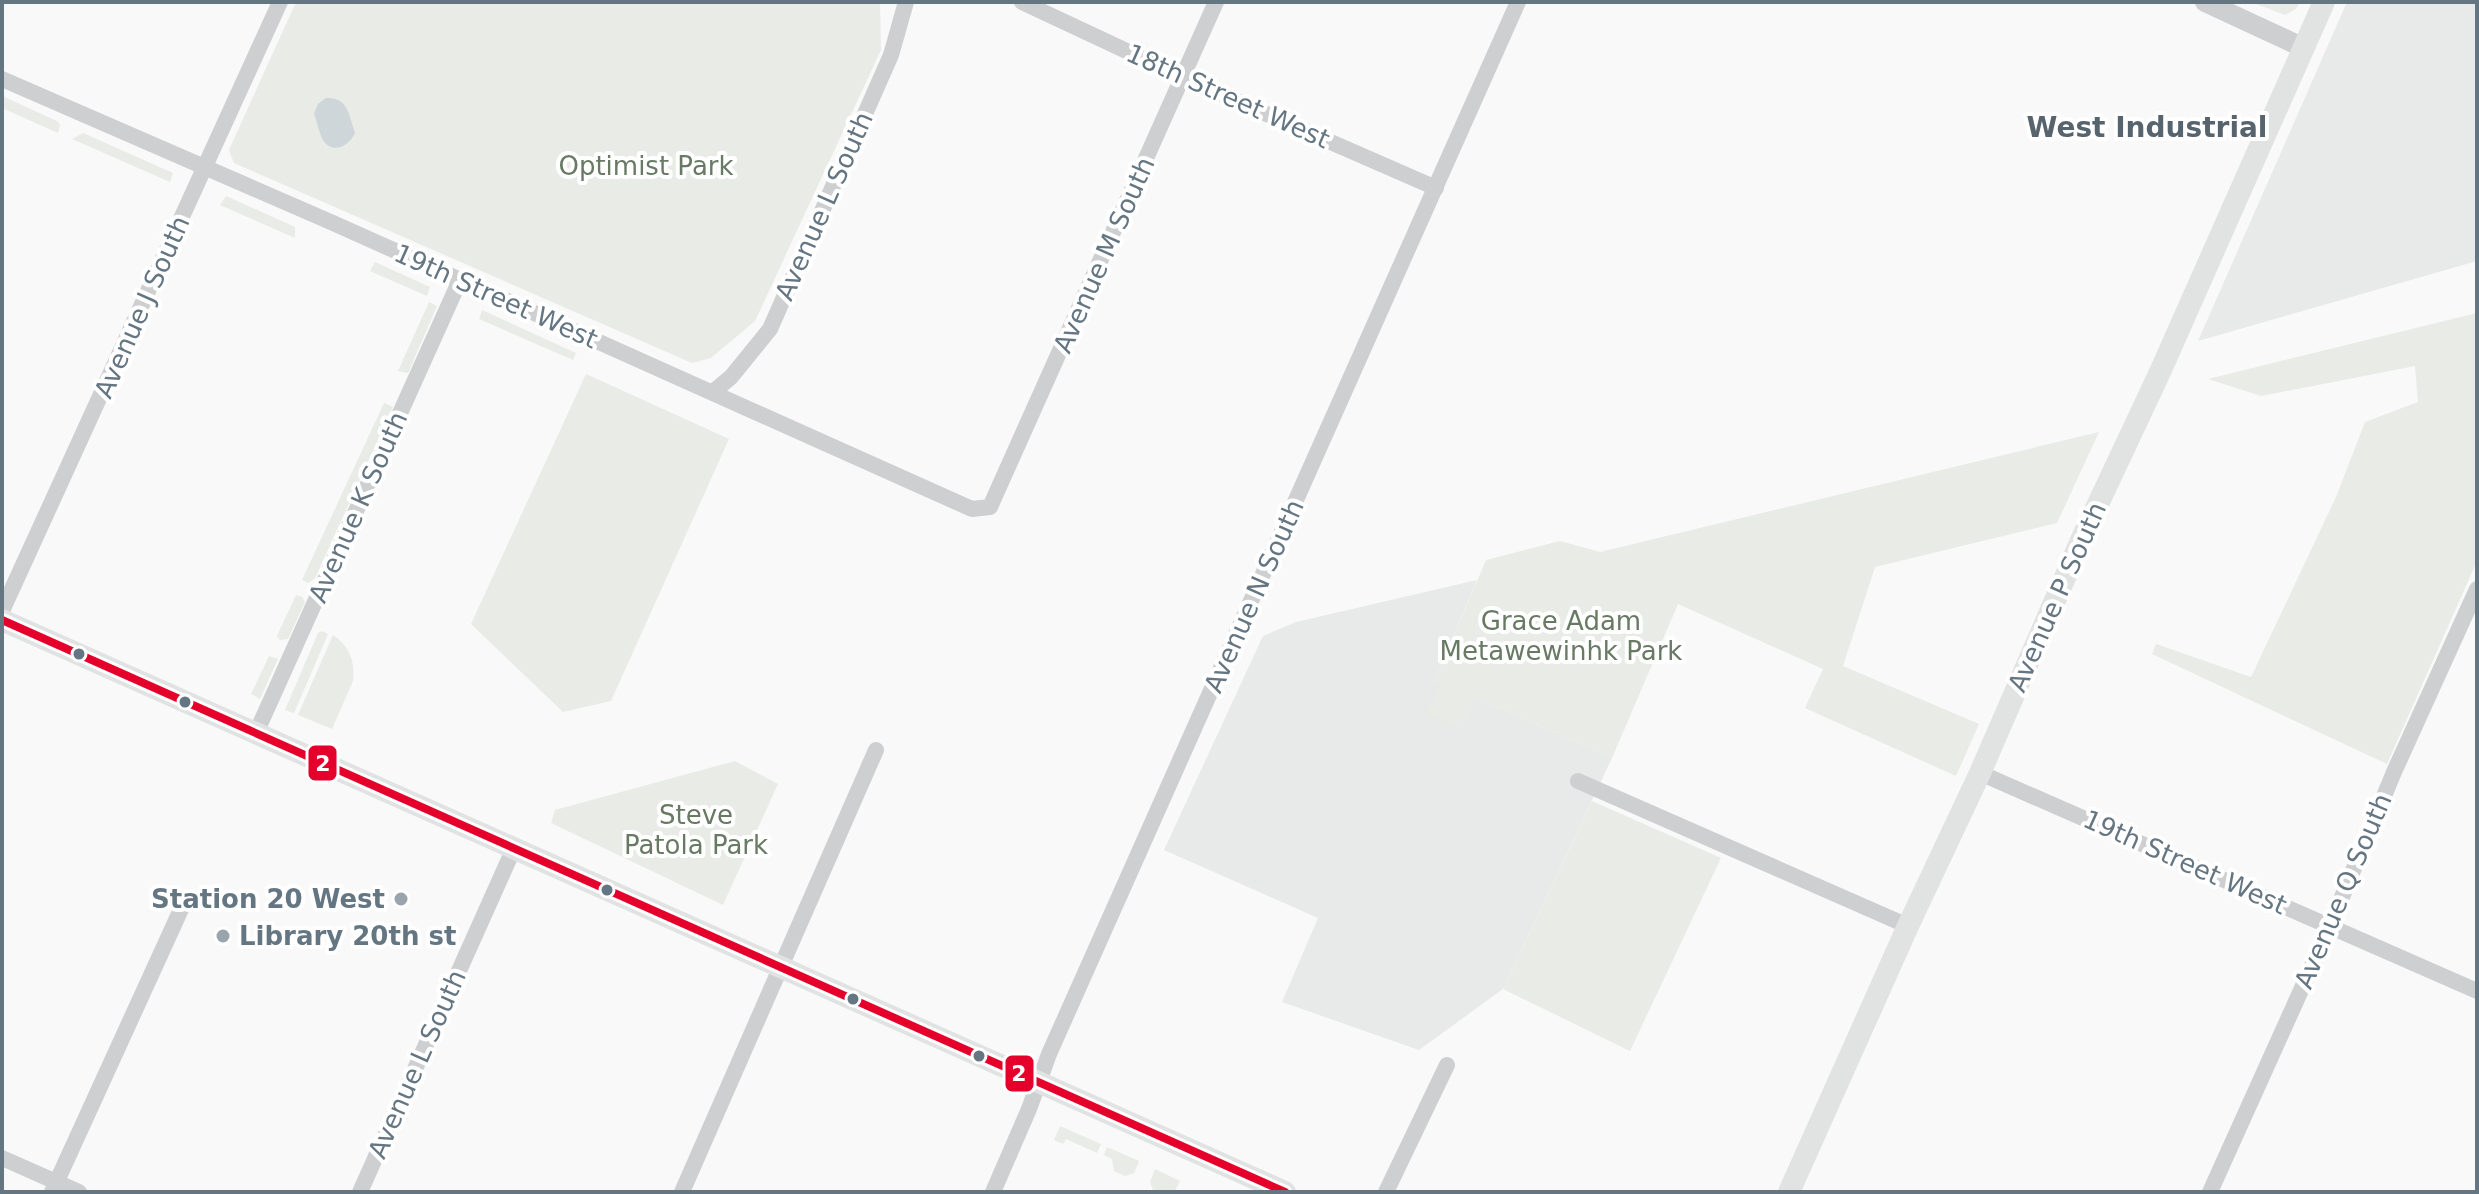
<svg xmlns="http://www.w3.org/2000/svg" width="2479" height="1194" viewBox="0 0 2479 1194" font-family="'DejaVu Sans',sans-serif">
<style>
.built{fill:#e8e9e9}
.green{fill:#e8ebe6}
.water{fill:#ced6d9}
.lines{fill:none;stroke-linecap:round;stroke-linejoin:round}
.minor{stroke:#cecfd0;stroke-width:16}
.tertiary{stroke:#cecfd0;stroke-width:20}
.secondary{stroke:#e1e2e2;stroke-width:22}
.bus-1-casing{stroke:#fff;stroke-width:14}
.bus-1{stroke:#e4002b;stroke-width:8}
.bus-dot{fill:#657683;stroke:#fff;stroke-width:3}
.poi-dot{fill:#99a4ac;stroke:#fff;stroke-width:3}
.labels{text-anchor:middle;stroke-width:8;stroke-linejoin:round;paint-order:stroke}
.street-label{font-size:26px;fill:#657683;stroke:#fff}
.park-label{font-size:26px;fill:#687a64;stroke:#fff}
.poi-label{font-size:26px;font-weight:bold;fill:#657683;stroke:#fff;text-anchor:end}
.neighbourhood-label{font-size:28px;font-weight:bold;fill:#57646e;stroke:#fff}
.line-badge{stroke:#fff;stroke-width:3}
.badge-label{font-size:22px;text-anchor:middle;font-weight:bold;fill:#fff}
</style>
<rect width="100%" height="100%" fill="#f9f9f9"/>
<!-- built -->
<g class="built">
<polygon points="2347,2 2477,2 2477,261 2198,341"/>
<polygon points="1477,580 1435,680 1612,758 1503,989 1419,1050 1282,1002 1318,918 1164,850 1263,636 1296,622"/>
</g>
<!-- green -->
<g class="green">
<polygon points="296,2 880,2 881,50 755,321 711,358 692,363 234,163 229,150"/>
<polygon points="2251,2 2300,2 2296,9 2285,15"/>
<polygon points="2,96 57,121 60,125 58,133 2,108"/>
<polygon points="83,133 173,173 170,182 72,139"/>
<polygon points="226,196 295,227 295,238 220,205"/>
<polygon points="375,262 430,287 427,296 370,271"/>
<polygon points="429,302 437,306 408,373 398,371"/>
<polygon points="482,310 576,353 573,360 479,319"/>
<polygon points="2477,313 2477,561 2387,764 2152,654 2156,644 2251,677 2336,497 2365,422 2418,402 2415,366 2261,396 2208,379"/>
<polygon points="586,374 729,439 611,701 563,712 471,624"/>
<polygon points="384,403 393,407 315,578 308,583 302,580"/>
<polygon points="2099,432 2057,523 1875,567 1843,666 1979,724 1956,776 1805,708 1823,669 1678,604 1612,758 1476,698 1461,730 1427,714 1441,683 1435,680 1486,560 1560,541 1600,552"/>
<polygon points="296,595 302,597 305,602 288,639 280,640 277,636"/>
<polygon points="322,631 328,634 294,713 285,710 318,633"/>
<path d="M333,635C350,647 355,661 353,681L332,729L298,715Z"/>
<polygon points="269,656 278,659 260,699 251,694"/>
<polygon points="735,761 778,784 723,905 551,823 555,810"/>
<polygon points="1592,801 1721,858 1630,1051 1503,989"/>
<polygon points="1060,1126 1101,1144 1097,1153 1066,1139 1063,1144 1054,1140"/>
<polygon points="1107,1147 1139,1161 1134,1173 1125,1176 1114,1171 1112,1159 1104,1155"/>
<polygon points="1155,1169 1180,1181 1175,1191 1153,1190 1150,1182"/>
</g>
<!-- water -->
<path class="water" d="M326,98C348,97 349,115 355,133C349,146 333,155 323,140C319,133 317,121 314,114L318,104Z"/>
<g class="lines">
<!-- minor -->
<g class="minor">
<polyline points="1022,2 1182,77 1436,188"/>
<polyline points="2,79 333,223 972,509 990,507 1216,2"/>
<polyline points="713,392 731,377 770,329 891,55 906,2"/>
<polyline points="2,611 280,2"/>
<polyline points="256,733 460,280"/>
<polyline points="1980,773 2477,991"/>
<polyline points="1578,781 1908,926"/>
<polyline points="2,1158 79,1192"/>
<polyline points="52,1192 183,905"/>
<polyline points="360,1192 514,848"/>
<polyline points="682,1192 876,750"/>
<polyline points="993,1192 1029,1109 1049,1054 1518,2"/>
<polyline points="1386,1192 1447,1065"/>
<polyline points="2210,1192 2330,926 2394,772 2477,589"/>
</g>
<!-- tertiary -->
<polyline class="tertiary" points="2205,2 2304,48"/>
<!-- secondary -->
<g class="secondary">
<polyline points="2,620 1285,1192"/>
<polyline points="1789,1192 1908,926 1980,773 2083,536 2160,372 2324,2"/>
</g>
<!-- bus-1 casing -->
<g class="bus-1-casing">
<polyline id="bus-1" points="2,620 1285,1192"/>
</g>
<!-- bus-1 -->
<use href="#bus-1" class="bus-1"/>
</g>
<!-- markers -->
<g class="bus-dot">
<circle cx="79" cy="654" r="7"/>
<circle cx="185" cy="702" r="7"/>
<circle cx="607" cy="890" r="7"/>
<circle cx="853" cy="999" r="7"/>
<circle cx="979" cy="1056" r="7"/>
</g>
<g class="poi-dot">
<circle cx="401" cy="899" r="8"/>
<circle cx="223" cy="936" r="8"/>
</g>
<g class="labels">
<!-- street labels -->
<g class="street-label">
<text transform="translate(1228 96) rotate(24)" y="9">18th Street West</text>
<text transform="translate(824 206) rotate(-66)" y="9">Avenue L South</text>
<text transform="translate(1104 255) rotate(-66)" y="9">Avenue M South</text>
<text transform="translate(496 296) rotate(24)" y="9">19th Street West</text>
<text transform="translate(142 307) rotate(-66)" y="9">Avenue J South</text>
<text transform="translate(358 507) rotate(-66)" y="9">Avenue K South</text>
<text transform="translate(1254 596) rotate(-66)" y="9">Avenue N South</text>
<text transform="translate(2057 597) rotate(-66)" y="9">Avenue P South</text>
<text transform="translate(2185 862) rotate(24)" y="9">19th Street West</text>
<text transform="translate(2343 891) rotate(-67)" y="9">Avenue Q South</text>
<text transform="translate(417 1064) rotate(-66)" y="9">Avenue L South</text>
</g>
<!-- park labels -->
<g class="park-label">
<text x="646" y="175">Optimist Park</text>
<text x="1561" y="630">Grace Adam<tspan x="1561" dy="30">Metawewinhk Park</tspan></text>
<text x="696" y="824">Steve<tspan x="696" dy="30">Patola Park</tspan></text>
</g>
<!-- poi labels -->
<g class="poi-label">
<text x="385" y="908">Station 20 West</text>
<text x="239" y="945" text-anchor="start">Library 20th st</text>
</g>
<!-- neighbourhood labels -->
<g class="neighbourhood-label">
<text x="2147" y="137">West Industrial</text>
</g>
</g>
<g class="line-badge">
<rect x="307" y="744" width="31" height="38" rx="8" fill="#e4002b"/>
<rect x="1004" y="1054" width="31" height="39" rx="8" fill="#e4002b"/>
</g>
<g class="badge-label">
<text x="323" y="771">2</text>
<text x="1019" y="1081">2</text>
</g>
<!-- border -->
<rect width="2479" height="1194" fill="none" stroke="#657683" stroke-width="8"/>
</svg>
